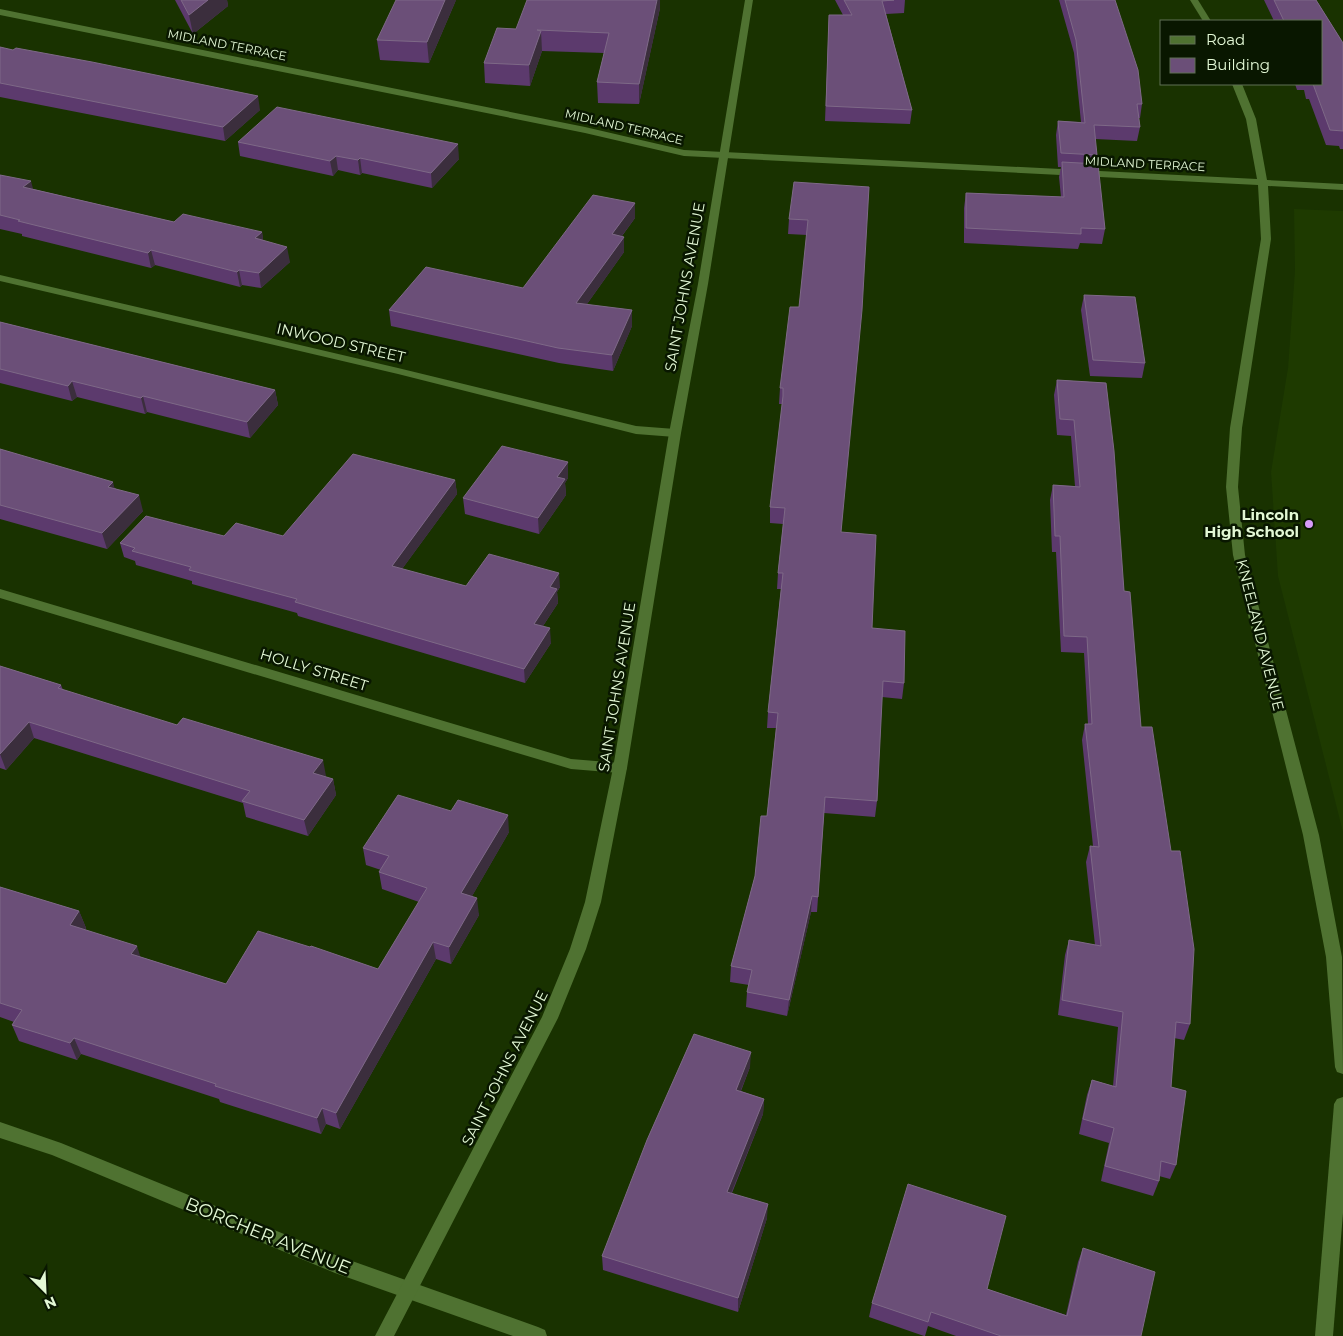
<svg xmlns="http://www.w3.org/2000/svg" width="1343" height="1336" viewBox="0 0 1343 1336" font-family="Montserrat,sans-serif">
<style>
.built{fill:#1e3a00}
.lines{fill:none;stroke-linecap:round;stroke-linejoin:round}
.minor{fill:#4f7231;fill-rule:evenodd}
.tertiary{fill:#4f7231;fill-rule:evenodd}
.wall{fill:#5c3a6d}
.shaded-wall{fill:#3b2e3d}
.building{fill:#6b4f78;stroke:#7e6987}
.poi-dot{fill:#d79bf9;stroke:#091700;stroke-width:2}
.labels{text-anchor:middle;stroke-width:5;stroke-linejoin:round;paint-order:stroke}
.far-street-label{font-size:12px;fill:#e3f8d5;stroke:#091700}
.street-label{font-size:15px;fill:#e3f8d5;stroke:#091700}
.poi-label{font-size:15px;font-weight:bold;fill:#e3f8d5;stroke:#091700;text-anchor:end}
.near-street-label{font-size:18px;fill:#e3f8d5;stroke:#091700}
</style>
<rect width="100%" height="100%" fill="#193200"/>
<!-- built -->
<polygon class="built" points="1294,209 1343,211 1343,832 1278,576 1271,472 1288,368 1295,270"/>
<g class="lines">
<!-- minor -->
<g class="minor">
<polygon points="1190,0 1198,0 1211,21 1203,21"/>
<polygon points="0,9 585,127 684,150 1257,179 1246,119 1232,84 1242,84 1256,119 1267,180 1343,184 1343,190 1268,186 1271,239 1242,428 1238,487 1245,555 1319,835 1342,957 1343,1074 1337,1072 1335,1067 1326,957 1303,835 1233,555 1226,487 1230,428 1261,239 1258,185 684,156 585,133 0,15"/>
<polygon points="0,275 398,368 636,426 675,429 681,433 675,437 636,434 398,374 0,281"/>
<polygon points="0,589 571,759 620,763 625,764 627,768 625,772 620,773 571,769 0,598"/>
<polygon points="1343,1097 1343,1213 1333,1336 1315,1336 1334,1104 1337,1099"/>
<polygon points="0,1122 61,1143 338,1256 538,1327 545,1330 547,1336 513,1336 335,1273 52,1155 0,1138"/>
</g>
<!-- tertiary -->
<polygon class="tertiary" points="745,0 753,0 708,284 681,433 627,768 601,902 586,949 558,1018 394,1336 375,1336 542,1017 570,949 585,902 613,768 669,433 698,284"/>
</g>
<!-- wall -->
<g class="wall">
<polygon points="175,0 227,0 228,6 193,34"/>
<polygon points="456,0 429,63 380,60 377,40"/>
<polygon points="835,0 905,0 904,13 886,14 912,110 910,124 825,121 829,15 843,15"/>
<polygon points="1059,0 1115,0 1142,104 1140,118 1138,118 1140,127 1137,141 1095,139 1097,155 1095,164 1105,229 1102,244 1080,243 1078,249 964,243 964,208 966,193 1061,197 1059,177 1061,167 1058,167 1056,135 1058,121 1081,122 1074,53"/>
<polygon points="1264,0 1316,0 1343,43 1343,149 1340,149 1339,146 1326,145 1309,99 1306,99 1304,90 1297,90 1295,84 1322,84 1322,21 1274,21"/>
<polygon points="660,8 639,104 598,103 597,82 604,53 542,51 530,86 485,83 484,63 516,29"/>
<polygon points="0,47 260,110 225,141 0,97"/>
<polygon points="238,142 459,159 432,188 362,173 360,175 338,170 333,176 240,156"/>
<polygon points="0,175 33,189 174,222 262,232 263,240 290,262 261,288 242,285 240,287 155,265 151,268 22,236 22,234 0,229"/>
<polygon points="869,187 841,532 872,628 904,683 902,699 882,697 877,801 875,817 824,813 817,912 811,912 787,1016 746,1007 747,992 749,985 730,982 731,966 755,876 767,816 776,728 767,728 768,712 781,589 777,589 778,573 783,524 770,523 770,507 782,407 782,404 779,404 780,388 799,307 807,235 788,234 789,219"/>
<polygon points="635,203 635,218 622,236 624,252 587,304 632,326 613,371 559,363 391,326 389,310 523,288"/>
<polygon points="1084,295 1145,363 1142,378 1090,376 1081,310"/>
<polygon points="0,322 275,390 278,405 250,438 147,412 145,414 77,397 72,401 0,383"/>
<polygon points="1057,380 1106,383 1124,591 1141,727 1190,1024 1184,1040 1174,1038 1171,1087 1176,1165 1170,1179 1159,1176 1159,1181 1153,1196 1101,1181 1109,1143 1079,1134 1087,1095 1092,1080 1113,1086 1118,1027 1058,1015 1065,955 1069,940 1095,945 1086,862 1090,846 1093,846 1082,740 1085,724 1088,724 1084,653 1061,652 1056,552 1052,552 1050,500 1053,485 1075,486 1071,436 1057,435 1054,395"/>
<polygon points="0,449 115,488 143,511 107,549 0,519"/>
<polygon points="568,462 568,478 565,483 566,495 539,534 465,514 463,498"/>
<polygon points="455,480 457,494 402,569 466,586 560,587 557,592 558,603 543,626 551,643 525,683 298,616 297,613 192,584 192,581 136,565 135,561 124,557 120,543 224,536 283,536"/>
<polygon points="0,666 61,685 63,690 326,776 325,777 333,779 336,795 308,836 246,817 243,803 34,738 6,770 0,768"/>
<polygon points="509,832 472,896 479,915 451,964 436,959 340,1129 326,1124 321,1134 220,1102 219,1099 81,1054 77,1060 19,1041 12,1025 14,1022 0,1017 0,887 79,911 86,928 85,930 141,957 226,984 378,969 419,902 382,889 379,872 381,870 366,865 363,848"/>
<polygon points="750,1067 741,1091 764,1099 763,1114 732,1193 767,1218 738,1312 603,1270 602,1256"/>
<polygon points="1083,1248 1141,1336 956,1336 928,1326 925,1336 924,1336 869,1317 872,1303 987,1289 1066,1315 1078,1262"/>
</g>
<!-- shaded-wall -->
<g class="shaded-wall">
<polygon points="208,0 227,0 228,6 193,34 189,15"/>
<polygon points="445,0 456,0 429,63 427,42"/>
<polygon points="657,0 660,0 660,8 639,104 639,84"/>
<polygon points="541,31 542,51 530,86 529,65"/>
<polygon points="258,96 260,110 225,141 223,127"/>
<polygon points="458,144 459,159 432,188 431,173"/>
<polygon points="336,156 338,170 333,176 330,161"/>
<polygon points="360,158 362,173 360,175 358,160"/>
<polygon points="31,181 35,196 23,187"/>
<polygon points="635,203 635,218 612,249 612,234"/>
<polygon points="262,232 264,247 255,238"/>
<polygon points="624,237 624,252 577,318 576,303"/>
<polygon points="287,247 290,262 261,288 259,273"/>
<polygon points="151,250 155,265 151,268 148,253"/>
<polygon points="239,270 242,285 240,287 237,272"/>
<polygon points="632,310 632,326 613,371 612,355"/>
<polygon points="72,381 77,397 72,401 68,386"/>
<polygon points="275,390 278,405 250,438 247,422"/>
<polygon points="143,396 147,412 145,414 141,398"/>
<polygon points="568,462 568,478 565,483 566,495 539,534 538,518 557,477"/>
<polygon points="455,480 457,494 394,580 392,566"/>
<polygon points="113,482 117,498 108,487"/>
<polygon points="139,495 143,511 107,549 102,533"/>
<polygon points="559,573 560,587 557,592 558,603 535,638 534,624 550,587"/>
<polygon points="550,628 551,643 525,683 524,669"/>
<polygon points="29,722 34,738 6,770 0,754"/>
<polygon points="323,760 326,776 316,789 313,773"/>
<polygon points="333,779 336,795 308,836 304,820"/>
<polygon points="508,815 509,832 464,910 461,893"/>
<polygon points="812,896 811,912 787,1016 789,1000"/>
<polygon points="477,898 479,915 451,964 449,947"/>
<polygon points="79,911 86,928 76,942 70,925"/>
<polygon points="433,942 436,959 340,1129 336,1113"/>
<polygon points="137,946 142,962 131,954"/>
<polygon points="74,1038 81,1054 77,1060 70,1043"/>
<polygon points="751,1052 750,1067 735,1105 736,1090"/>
<polygon points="764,1099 763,1114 726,1206 727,1192"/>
<polygon points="322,1108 326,1124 321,1134 317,1118"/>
<polygon points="768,1204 767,1218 738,1312 738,1298"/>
</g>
<!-- building -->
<g class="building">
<polygon points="181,0 208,0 189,15"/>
<polygon points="396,0 445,0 427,42 377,40"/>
<polygon points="527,0 657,0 639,84 597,82 609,33 537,30 541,31 529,65 484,63 497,28 516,29"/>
<polygon points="844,0 894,0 882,1 912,110 826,106 829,15 852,15"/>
<polygon points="1065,0 1115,0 1138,70 1142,104 1137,104 1140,127 1094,125 1097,155 1061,153 1058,121 1085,123 1076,40"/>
<polygon points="1274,0 1316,0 1343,43 1343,131 1330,130 1313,84 1310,84 1322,84 1322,21 1284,21"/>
<polygon points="0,47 13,50 16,48 92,62 258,96 223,127 0,83"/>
<polygon points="277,107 458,144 431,173 360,158 358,160 336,156 330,161 238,142"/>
<polygon points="1062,162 1098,164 1105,229 1081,228 1081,234 966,228 966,193 1064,197"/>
<polygon points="0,175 31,181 23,187 174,222 183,214 262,232 255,238 287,247 259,273 239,270 237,272 151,250 148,253 18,221 20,220 0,215"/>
<polygon points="794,182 869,187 862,310 841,532 876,535 872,628 905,631 904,683 883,681 877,801 825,797 818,897 812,896 789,1000 747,992 752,970 731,966 755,876 761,816 767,816 778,713 768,712 783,573 778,573 785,508 770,507 783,396 783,388 780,388 790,307 799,307 808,220 789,219"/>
<polygon points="593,195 635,203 612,234 624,237 576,303 632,310 612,355 558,348 389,310 426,267 523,288"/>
<polygon points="1084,295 1135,297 1145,363 1093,360"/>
<polygon points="0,322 275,390 247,422 143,396 141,398 72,381 68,386 0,369"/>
<polygon points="1057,380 1106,383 1114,451 1124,591 1130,592 1141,727 1152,727 1171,851 1180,851 1194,949 1190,1024 1176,1022 1171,1087 1186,1091 1176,1165 1161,1161 1159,1181 1105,1166 1114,1128 1083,1119 1092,1080 1116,1087 1123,1012 1062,1000 1069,940 1101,946 1090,846 1099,847 1085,724 1092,724 1087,637 1064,636 1060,536 1055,536 1053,485 1080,487 1074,420 1060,419"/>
<polygon points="502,446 568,462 557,477 565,479 538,518 463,498"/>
<polygon points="0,449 113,482 108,487 139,495 102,533 0,505"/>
<polygon points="353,454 455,480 392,566 466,586 489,554 559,573 550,587 557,589 534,624 550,628 524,669 295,602 297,599 189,570 191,567 132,551 135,548 120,543 146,516 224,536 236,523 283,536"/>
<polygon points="0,666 61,685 58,688 177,725 183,718 323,760 313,773 333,779 304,820 242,801 250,791 29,722 0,754"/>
<polygon points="398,795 451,811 458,800 508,815 461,893 477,898 449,947 433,942 336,1113 322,1108 317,1118 215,1086 216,1084 74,1038 70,1043 12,1025 22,1010 0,1003 0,887 79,911 70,925 137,946 131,954 226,984 258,931 310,947 311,946 378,969 427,888 379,872 389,856 363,848"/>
<polygon points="694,1034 751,1052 736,1090 764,1099 727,1192 768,1204 738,1298 602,1256 647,1140"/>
<polygon points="908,1184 1006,1216 987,1289 1067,1316 1083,1248 1155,1272 1141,1336 1001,1336 931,1312 928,1322 872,1303"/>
</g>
<!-- markers -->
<circle class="poi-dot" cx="1309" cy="524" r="5"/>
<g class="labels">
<!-- far-street labels -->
<g class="far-street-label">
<text transform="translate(227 45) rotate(11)" y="4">MIDLAND TERRACE</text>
<text transform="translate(624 127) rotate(13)" y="4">MIDLAND TERRACE</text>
<text transform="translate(1145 164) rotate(3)" y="4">MIDLAND TERRACE</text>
</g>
<!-- street labels -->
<g class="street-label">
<text transform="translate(685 287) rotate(-80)" y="5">SAINT JOHNS AVENUE</text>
<text transform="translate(341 343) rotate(13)" y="5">INWOOD STREET</text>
<text transform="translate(1260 635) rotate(76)" y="5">KNEELAND AVENUE</text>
<text transform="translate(314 670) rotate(17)" y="5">HOLLY STREET</text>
<text transform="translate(617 687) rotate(-81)" y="5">SAINT JOHNS AVENUE</text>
<text transform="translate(505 1068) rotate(-63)" y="5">SAINT JOHNS AVENUE</text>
</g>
<!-- poi labels -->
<g class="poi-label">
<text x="1299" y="520">Lincoln<tspan x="1299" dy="17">High School</tspan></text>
</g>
<!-- near-street labels -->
<g class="near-street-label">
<text transform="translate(268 1236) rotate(22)" y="6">BORCHER AVENUE</text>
</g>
</g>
<!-- legend -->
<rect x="1160" y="20" width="162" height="65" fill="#091700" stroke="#607155"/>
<rect x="1170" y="36" width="25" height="8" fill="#4f7231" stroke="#607155"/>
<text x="1206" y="45" font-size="15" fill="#e3f8d5">Road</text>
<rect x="1170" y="58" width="25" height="15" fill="#6b4f78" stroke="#607155"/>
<text x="1206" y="70" font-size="15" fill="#e3f8d5">Building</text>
<!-- north arrow -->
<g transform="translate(45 1291) rotate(156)" stroke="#091700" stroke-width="4" paint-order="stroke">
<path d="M0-4L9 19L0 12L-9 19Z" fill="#e3f8d5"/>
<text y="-8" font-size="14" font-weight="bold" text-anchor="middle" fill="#e3f8d5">N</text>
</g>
</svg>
